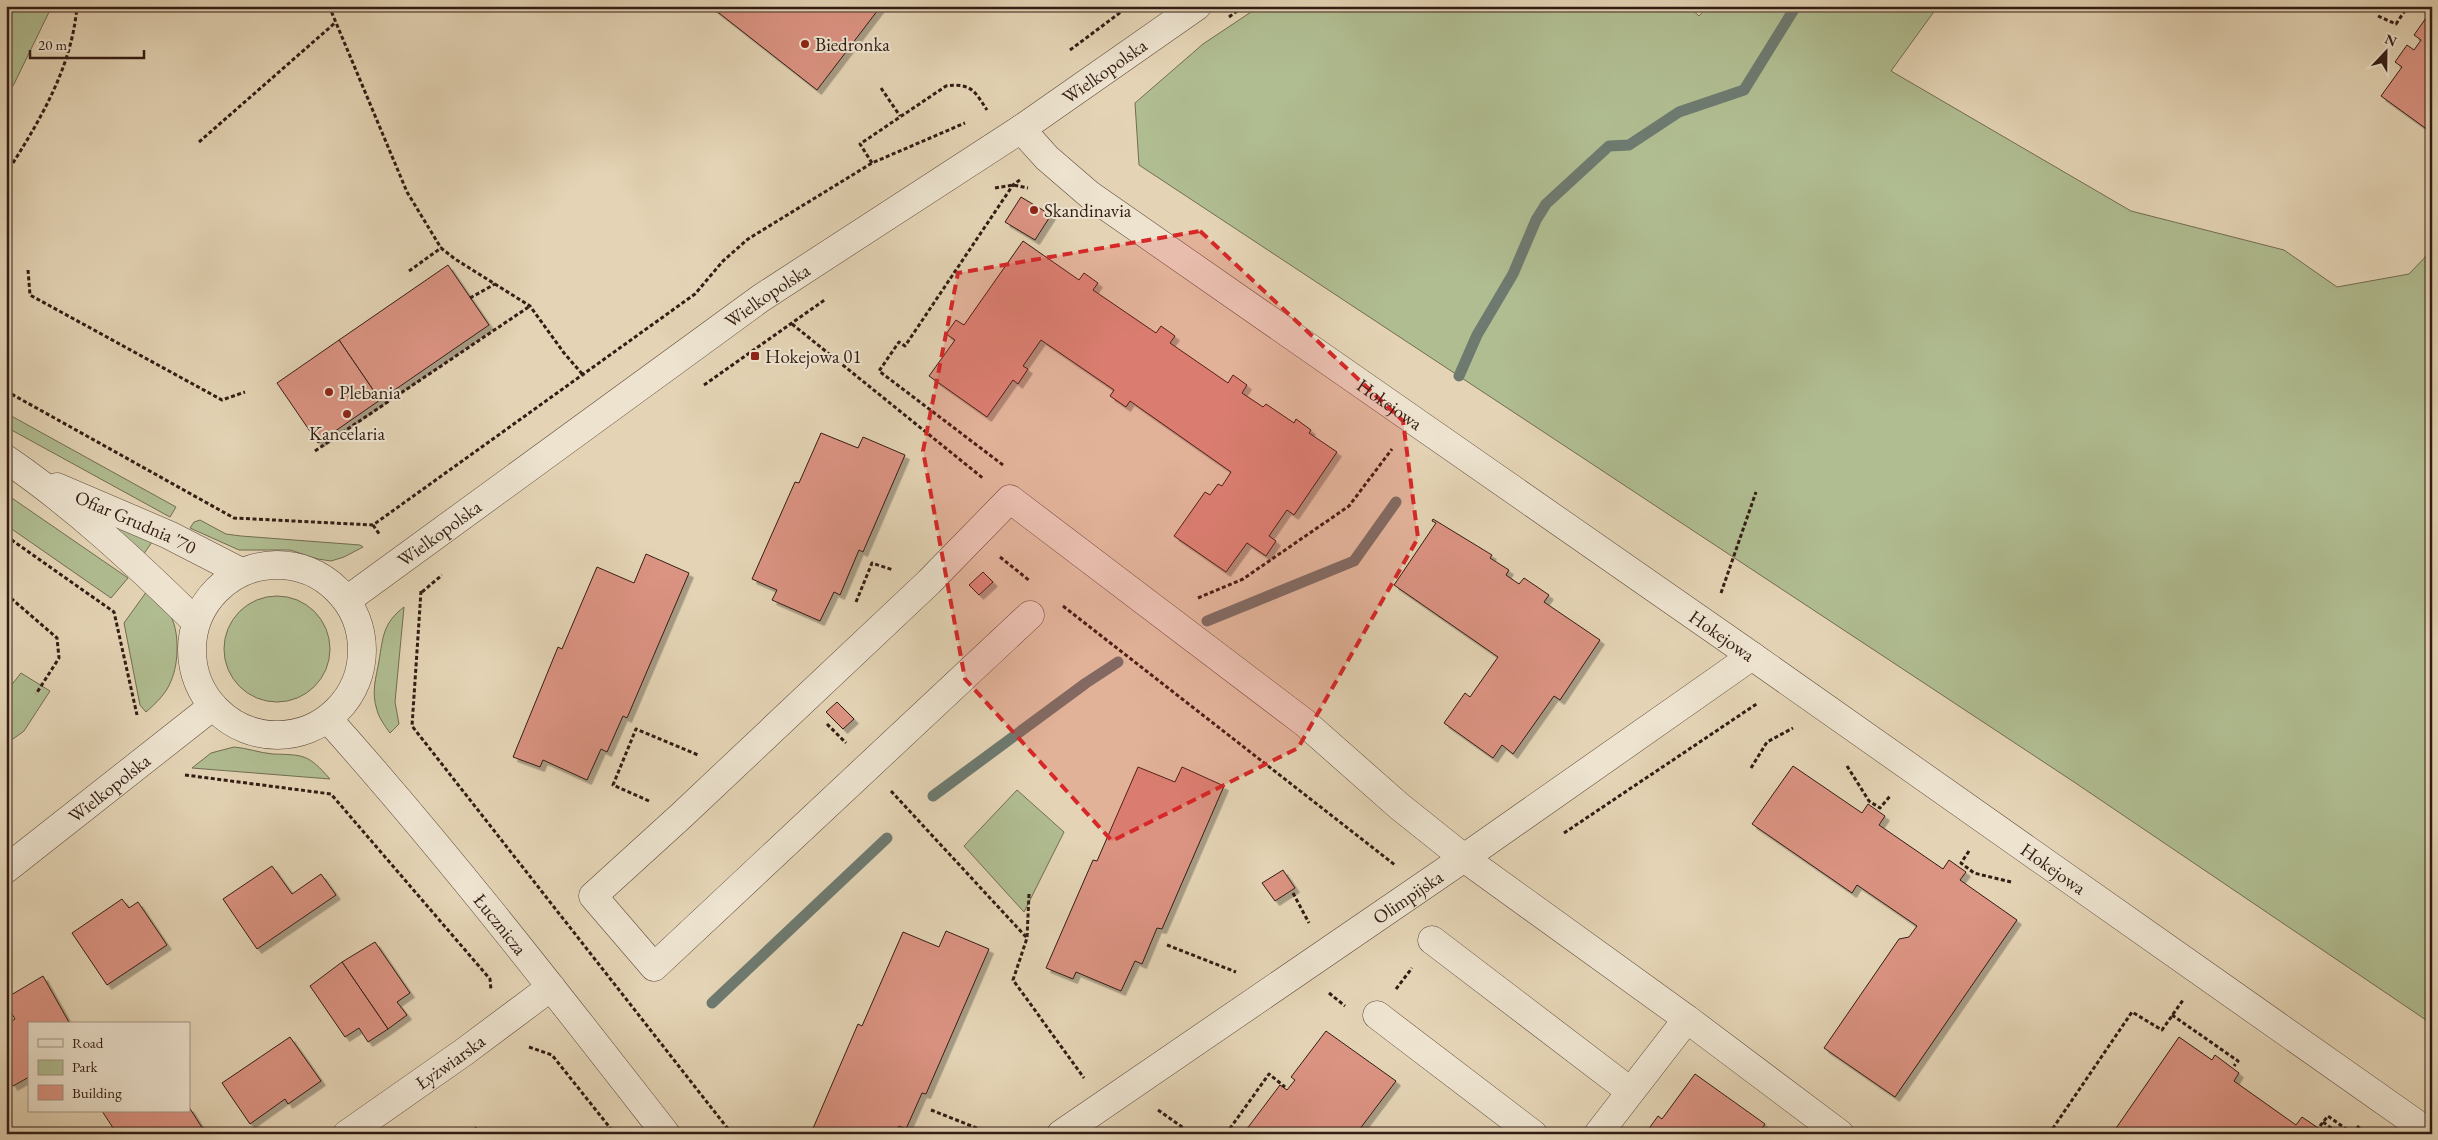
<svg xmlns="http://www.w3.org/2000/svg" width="2438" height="1140" viewBox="0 0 2438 1140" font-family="'EB Garamond',serif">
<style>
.green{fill:#b0bd91;stroke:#726c52}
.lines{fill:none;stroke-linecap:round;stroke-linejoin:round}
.stream{stroke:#6e7a70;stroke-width:11}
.building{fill:#db9382;stroke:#331c14;filter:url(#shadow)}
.minor-casing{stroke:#5f4a3c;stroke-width:29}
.tertiary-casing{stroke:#5f4a3c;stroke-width:29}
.path{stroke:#331c14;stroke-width:3;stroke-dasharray:4 2.5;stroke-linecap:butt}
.minor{stroke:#ede3cf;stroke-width:28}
.tertiary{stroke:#ede3cf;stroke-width:28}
.marked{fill:#d62828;fill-opacity:0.2;stroke:#d62828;stroke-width:4;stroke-dasharray:10 6;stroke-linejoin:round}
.poi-dot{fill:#8f2418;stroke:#ede3cf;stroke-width:2}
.labels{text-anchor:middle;stroke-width:4;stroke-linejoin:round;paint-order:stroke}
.poi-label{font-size:19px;fill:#331c14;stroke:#ede3cf;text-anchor:start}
.street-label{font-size:19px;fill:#331c14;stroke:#ede3cf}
</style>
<defs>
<filter id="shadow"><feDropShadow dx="4.5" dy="4.5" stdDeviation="0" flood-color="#0004"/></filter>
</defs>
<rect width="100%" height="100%" fill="#e4d4b5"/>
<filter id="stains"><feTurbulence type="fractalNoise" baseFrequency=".004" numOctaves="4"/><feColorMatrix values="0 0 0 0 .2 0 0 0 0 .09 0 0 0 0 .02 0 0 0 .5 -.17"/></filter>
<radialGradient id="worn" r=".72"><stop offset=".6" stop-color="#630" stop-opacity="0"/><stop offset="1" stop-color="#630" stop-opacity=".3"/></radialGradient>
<!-- green -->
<g class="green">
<polygon points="6,6 52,6 14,84 6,96"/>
<polygon points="1260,6 1688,6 1699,16 1708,6 1938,6 1891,71 2131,211 2284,250 2337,287 2409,274 2432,250 2432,1024 2074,782 1139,165 1135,103 1203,44"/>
<polygon points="6,413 176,507 170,517 6,427"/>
<polygon points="56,492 152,542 143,555"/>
<polygon points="6,494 128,578 111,598 6,525"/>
<polygon points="200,520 226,534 241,536 360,545 363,547 344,557 331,561 318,559 290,550 239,550 190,528 194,522"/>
<path d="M147,591C154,597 164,604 169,613C180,630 179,663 171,681C166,694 156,703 146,712L140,705L124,623Z"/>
<circle cx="277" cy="649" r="53"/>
<path d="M404,607L395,702L399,724L390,733C385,726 379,718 377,710C371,692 376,678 379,661C383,637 383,623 404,607Z"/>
<polygon points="21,673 50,691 24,731 6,744 6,692"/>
<path d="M234,747C247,748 260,753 273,754C304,755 308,754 330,779L192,768L211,753Z"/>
<polygon points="1017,790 1064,832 1024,912 964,846"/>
</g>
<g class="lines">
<!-- stream -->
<g class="stream">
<polyline points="1459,376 1477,335 1513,274 1536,220 1546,204 1609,146 1629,145 1679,112 1744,90 1796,6"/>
<polyline points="1207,621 1354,561 1396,502"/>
<polyline points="933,796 1086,683 1118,662"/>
<polyline points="712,1003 887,838"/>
</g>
</g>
<!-- building -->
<g class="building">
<polygon points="710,6 881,6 817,90"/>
<polygon points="2426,18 2432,22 2432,133 2381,96 2402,67 2395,62 2407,45 2414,50 2421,40 2414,35"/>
<polygon points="1021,197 1051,215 1035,240 1005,222"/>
<polygon points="1023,241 1079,280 1084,273 1098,283 1093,290 1156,333 1161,326 1175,336 1170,343 1228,383 1233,375 1247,385 1242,393 1263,407 1266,404 1294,423 1296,419 1311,430 1309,433 1337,452 1294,515 1287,510 1269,536 1276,541 1266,556 1247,543 1226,572 1174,536 1205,492 1210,495 1218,484 1222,486 1231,472 1130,401 1126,407 1110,396 1114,390 1041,340 1023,366 1028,369 1018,384 1013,380 987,417 929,376 955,340 946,334 956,320 964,325"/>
<polygon points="448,265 489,325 380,400 339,340"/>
<polygon points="339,340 380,400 318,443 277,383"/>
<polygon points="821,433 858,448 863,437 905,455 863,552 859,550 840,595 834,592 820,621 772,600 777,590 752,579 795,482 799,483"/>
<polygon points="1433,519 1492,555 1490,558 1509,570 1506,575 1519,584 1524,578 1549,595 1544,602 1600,640 1560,700 1554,696 1513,754 1502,745 1493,758 1444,723 1465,693 1470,697 1498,657 1394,585 1436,523 1432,521"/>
<polygon points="646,554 689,573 627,718 623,716 607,752 601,749 587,780 543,760 540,767 513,757 558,647 562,649 597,567 634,583"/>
<polygon points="983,572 993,582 979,595 969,585"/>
<polygon points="837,702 854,719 843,729 826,712"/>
<polygon points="1793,766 1862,813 1868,804 1885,816 1879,825 1943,869 1949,860 1966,872 1960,880 2017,920 1895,1097 1824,1048 1899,939 1909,937 1917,926 1857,885 1852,893 1752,824"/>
<polygon points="1138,767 1175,782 1182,767 1224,786 1162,929 1157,928 1142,964 1135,961 1121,991 1076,972 1073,979 1046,968 1093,860 1097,861"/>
<polygon points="272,866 292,894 321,874 336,895 257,949 223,899"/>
<polygon points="1283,870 1295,888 1275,901 1262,883"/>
<polygon points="122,899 129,908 138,902 167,945 107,985 72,933"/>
<polygon points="946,931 989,949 926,1094 922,1093 906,1129 899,1126 896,1134 811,1133 858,1024 862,1026 903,932 939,947"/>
<polygon points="375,942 410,993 397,1002 407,1015 388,1029 342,962"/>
<polygon points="342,962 388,1029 368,1042 359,1028 345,1037 310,986"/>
<polygon points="43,976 70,1024 29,1024 29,1077 13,1086 6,1074 6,1024 15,1019 6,1004 6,998"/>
<polygon points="1326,1031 1396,1081 1356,1134 1243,1134 1280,1085 1287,1090 1295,1080 1291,1077"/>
<polygon points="290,1037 321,1081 288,1104 285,1099 250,1124 222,1083"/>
<polygon points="2179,1037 2212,1060 2215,1055 2239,1073 2234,1081 2296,1125 2302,1117 2327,1134 2112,1134"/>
<polygon points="1695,1074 1765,1124 1758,1134 1645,1134 1658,1116 1662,1119"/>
<polygon points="189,1107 206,1134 117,1134 102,1111 189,1111"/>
<polygon points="476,1127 480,1134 467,1134"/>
</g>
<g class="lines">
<!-- minor casing -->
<g class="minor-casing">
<g id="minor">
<path id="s1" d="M1021,129L1047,158L1090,195L1752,656L2431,1134"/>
<polyline points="1030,615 654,967 593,896 682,815 929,582 1010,499 1305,723 1399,806 1464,858 1687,1019 1598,1134"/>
<path id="s2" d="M6,869L213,706"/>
<polyline points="1432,940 1630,1091"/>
<polyline points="1377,1015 1533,1134"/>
<polyline points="1687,1019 1840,1134"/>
<path id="s3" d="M347,1134L464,1052L551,987"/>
<path id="s4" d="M1061,1134L1464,858L1752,656"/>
</g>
</g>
<!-- tertiary casing -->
<g class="tertiary-casing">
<g id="tertiary">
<path d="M6,459C75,506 137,564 196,622"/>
<path id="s5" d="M57,487L169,535L241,572"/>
<circle cx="277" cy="650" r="85"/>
<path id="s6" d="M347,600L761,298L1021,129L1197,6"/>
<path id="s7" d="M328,719C447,852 556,993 666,1134"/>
</g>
</g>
<!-- path -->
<g class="path">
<polyline points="329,6 407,192 441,248"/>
<polyline points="2378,16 2396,24 2408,6"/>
<polyline points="1229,17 1244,6"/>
<polyline points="1070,50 1129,6"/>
<polyline points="881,88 900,116"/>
<polyline points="199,142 336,22"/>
<path d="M872,163L860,144L946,86C971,83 974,90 987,110"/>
<path d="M6,174C39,122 72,68 77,6"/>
<polyline points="995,188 1013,185 1028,188"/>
<polyline points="28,270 30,295 222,400 245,392"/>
<polyline points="409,271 441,248 455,259 530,306 564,353 584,376"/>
<polyline points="470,298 495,284"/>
<polyline points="792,324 984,479"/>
<polyline points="704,385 826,299"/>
<polyline points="6,391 234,518 373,525 695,294 723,261 748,239 872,163 965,123"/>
<polyline points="315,451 530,306"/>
<polyline points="1003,465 879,371 899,342 905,346 1013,185 1021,179"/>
<polyline points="373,525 380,535"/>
<polyline points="6,536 114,612 137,715"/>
<polyline points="1000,557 1030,581"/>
<polyline points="421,591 412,726 732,1134"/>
<polyline points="422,592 442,575"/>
<polyline points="1721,593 1756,492"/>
<polyline points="6,594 57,638 59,658 36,694"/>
<polyline points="1198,598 1243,579 1349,506 1392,449"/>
<polyline points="856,602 872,563 893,570"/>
<polyline points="1063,606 1395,865"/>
<polyline points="827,724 846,743"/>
<polyline points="1847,766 1869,801 1880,808 1891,795"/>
<polyline points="1751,768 1767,742 1793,728"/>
<polyline points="185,775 331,794 490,979 491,990"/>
<polyline points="891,791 1027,938"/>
<polyline points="649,801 613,785 636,729 698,755"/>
<polyline points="1564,833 1758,703"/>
<polyline points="1969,851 1961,863 1974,873 2011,882"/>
<polyline points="1293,893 1309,923"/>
<polyline points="1029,894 1027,938 1013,980 1084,1078"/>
<polyline points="1167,945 1236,972"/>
<polyline points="1396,989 1412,968"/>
<polyline points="1329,993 1345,1006"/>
<polyline points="2172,1015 2238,1061 2234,1066"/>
<polyline points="529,1047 552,1055 615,1134"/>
<polyline points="931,1110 992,1134"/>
<polyline points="1158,1110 1192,1134"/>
<polyline points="2323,1122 2339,1134"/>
<polyline points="2320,1126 2328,1116 2353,1134"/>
<polyline points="2357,1126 2365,1134"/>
<polyline points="1226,1134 1269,1074 1285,1087"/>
<polyline points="2049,1134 2132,1012 2162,1030 2183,1000"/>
</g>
<!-- minor -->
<use href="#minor" class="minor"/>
<!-- tertiary -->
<use href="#tertiary" class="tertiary"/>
</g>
<!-- marked area -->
<path class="marked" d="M1200,231L1403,421L1418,538L1298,748L1112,841L965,679L923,451L958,273Z"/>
<!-- markers -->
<g class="poi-dot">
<circle cx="805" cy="44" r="5"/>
<circle cx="1034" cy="210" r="5"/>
<rect x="750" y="351" width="10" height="10" rx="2.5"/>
<circle cx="329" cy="392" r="5"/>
<circle cx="347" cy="414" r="5"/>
</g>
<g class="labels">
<!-- poi labels -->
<g class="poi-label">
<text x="815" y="51">Biedronka</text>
<text x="1044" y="217">Skandinavia</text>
<text x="765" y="363">Hokejowa 01</text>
<text x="339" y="399">Plebania</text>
<text x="347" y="440" text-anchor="middle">Kancelaria</text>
</g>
<!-- street labels -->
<g class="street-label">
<text dy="7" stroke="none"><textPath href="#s6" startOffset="924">Wielkopolska</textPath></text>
<text dy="7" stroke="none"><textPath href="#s6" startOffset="519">Wielkopolska</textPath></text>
<text dy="7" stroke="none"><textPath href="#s1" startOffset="461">Hokejowa</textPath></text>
<text dy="7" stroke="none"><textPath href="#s5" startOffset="86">Ofiar Grudnia '70</textPath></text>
<text dy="7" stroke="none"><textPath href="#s6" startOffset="114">Wielkopolska</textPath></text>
<text dy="7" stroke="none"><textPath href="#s1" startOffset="866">Hokejowa</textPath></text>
<text dy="7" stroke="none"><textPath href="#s2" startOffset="131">Wielkopolska</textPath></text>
<text dy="7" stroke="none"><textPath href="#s1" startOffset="1271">Hokejowa</textPath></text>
<text dy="7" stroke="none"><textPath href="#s4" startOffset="420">Olimpijska</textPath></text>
<text dy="7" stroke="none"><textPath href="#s7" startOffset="268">Łucznicza</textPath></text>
<text dy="7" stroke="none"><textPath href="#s3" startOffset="126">Łyżwiarska</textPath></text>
</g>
</g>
<!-- margin -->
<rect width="2438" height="1140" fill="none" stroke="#e4d4b5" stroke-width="25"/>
<rect x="8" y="8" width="2423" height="1125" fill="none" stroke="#331c14" stroke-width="2.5"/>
<rect x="12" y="12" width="2413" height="1115" fill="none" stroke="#331c14"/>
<!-- legend -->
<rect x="28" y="1022" width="162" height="90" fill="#ede3cf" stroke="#a39384"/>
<rect x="38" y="1039" width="25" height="8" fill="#ede3cf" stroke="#a39384"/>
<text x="72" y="1048" font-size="15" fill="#331c14">Road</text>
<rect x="38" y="1060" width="25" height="15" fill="#b0bd91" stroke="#a39384"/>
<text x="72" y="1072" font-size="15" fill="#331c14">Park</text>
<rect x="38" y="1085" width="25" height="15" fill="#db9382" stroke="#a39384"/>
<text x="72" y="1098" font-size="15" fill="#331c14">Building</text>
<!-- north arrow -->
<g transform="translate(2386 52) rotate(22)" stroke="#ede3cf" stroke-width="4" paint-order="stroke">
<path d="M0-4L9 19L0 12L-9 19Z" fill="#331c14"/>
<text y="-8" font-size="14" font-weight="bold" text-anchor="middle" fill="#331c14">N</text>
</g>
<!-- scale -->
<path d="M30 50v8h114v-8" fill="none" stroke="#331c14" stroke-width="2.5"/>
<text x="38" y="50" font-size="15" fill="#331c14" stroke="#ede3cf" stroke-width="4" paint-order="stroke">20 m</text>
<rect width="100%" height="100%" filter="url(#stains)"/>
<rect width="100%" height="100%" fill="url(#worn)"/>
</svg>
